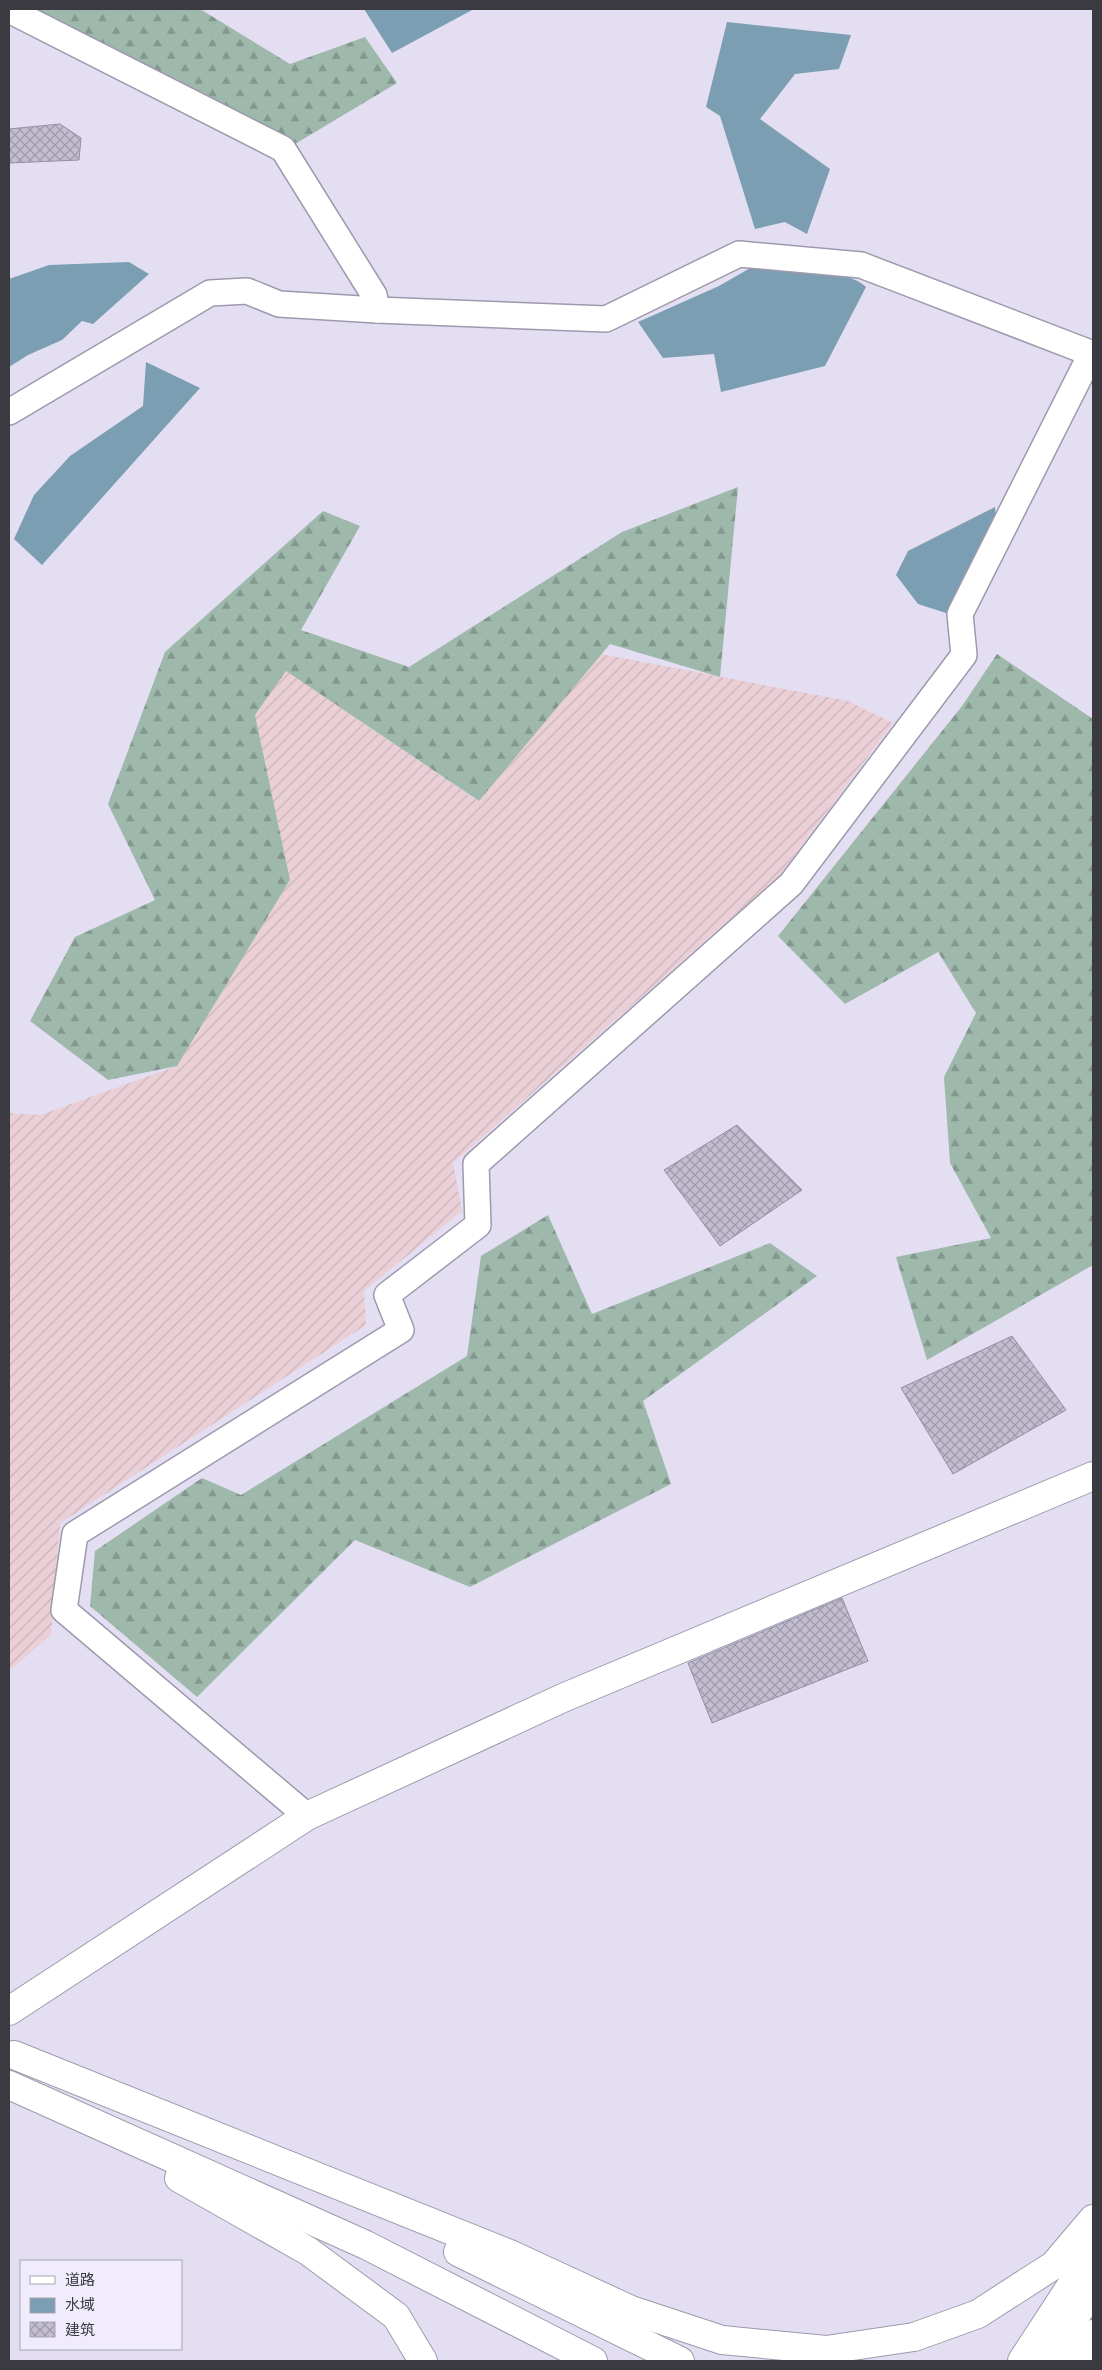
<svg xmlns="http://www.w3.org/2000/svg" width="1102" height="2370" viewBox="0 0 1102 2370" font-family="'PT Sans Narrow','Noto Sans SC',sans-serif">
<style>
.industrial{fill:url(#industrial-furrows)}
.forest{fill:url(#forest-firs)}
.water{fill:#7c9eb2}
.building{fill:url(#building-cross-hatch);stroke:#948fa2}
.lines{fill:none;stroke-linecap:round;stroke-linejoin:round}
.minor-casing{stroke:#9e99ac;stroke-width:28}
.major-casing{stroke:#9e99ac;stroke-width:30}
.highway-casing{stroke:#9e99ac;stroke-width:30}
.minor{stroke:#fff;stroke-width:25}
.major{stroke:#fff;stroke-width:28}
.highway{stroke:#fff;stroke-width:28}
</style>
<defs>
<pattern id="industrial-furrows" width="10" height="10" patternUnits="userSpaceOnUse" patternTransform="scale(1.25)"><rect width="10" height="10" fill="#ead0d6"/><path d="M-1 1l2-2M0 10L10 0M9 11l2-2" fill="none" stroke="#cab3b9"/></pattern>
<pattern id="forest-firs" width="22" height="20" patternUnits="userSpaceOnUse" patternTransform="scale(1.25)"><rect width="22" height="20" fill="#9eb9ab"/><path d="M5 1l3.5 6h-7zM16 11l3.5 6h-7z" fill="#82978d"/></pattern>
<pattern id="building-cross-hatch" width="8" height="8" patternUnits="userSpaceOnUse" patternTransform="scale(1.25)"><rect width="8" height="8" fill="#c2bdd0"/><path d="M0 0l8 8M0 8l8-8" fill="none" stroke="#9f9baa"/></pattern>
</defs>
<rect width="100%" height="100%" fill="#e3def2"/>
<!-- industrial -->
<polygon class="industrial" points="601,654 848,701 893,723 779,876 453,1163 462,1211 364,1291 366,1325 60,1523 51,1635 9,1671 9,1113 40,1115 177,1066 290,880 255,715 286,671 478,801"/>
<!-- forest -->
<g class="forest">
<polygon points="34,9 200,9 290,64 365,37 397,83 295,144"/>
<polygon points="738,487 720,677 610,644 479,801 286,671 255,715 290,880 177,1066 108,1080 30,1021 75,937 155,900 108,804 165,652 323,511 360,526 301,630 409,667 622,532"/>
<polygon points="997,654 1093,719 1093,1265 927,1360 896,1257 991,1238 950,1163 944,1077 976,1013 938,952 845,1004 778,936 962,706"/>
<polygon points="548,1215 592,1314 770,1243 817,1276 643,1401 671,1484 470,1587 355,1540 197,1697 90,1606 95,1551 202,1478 241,1495 467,1356 481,1256"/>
</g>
<!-- water -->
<g class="water">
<polygon points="364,9 474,9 392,53"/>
<polygon points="727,22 851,35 839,69 795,74 760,119 830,169 807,234 785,222 755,229 720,116 706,107"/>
<polygon points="129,262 149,274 93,324 82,321 62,340 28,355 9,367 9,279 49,265"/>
<path d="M752,267C781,269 845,267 866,287L825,366L721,392L714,354L663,358L638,322L719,286Z"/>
<polygon points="146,362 200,388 42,565 14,539 34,495 70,456 143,406"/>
<polygon points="995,507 996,520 949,614 918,604 896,575 908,551"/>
</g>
<!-- building -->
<g class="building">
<polygon points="60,124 81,138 79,160 9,163 9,129"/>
<polygon points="737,1125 802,1190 720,1246 664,1170"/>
<polygon points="1012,1336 1066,1410 953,1474 901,1388"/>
<polygon points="842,1598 868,1661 712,1723 688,1663"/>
</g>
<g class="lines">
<!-- minor casing -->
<g class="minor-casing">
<g id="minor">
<polyline points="9,10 283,149 374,295 377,310 279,304 247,291 210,293 9,412"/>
<polyline points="377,310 606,319 739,254 861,265 1093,354"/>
<polyline points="307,1816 64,1610 75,1534 401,1330 387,1295 478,1225 476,1164 791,884 964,655 960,614 1091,354"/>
</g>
</g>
<!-- major casing -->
<g class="major-casing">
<g id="major">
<polyline points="9,2011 307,1816 565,1697 1093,1476"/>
<polyline points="1076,2361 1093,2334"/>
</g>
</g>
<!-- highway casing -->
<g class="highway-casing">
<g id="highway">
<polyline points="14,2055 512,2255 631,2310 722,2340 826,2350 914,2337 978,2314 1054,2265 1093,2219"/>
<polyline points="9,2085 366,2245 593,2361"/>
<polyline points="179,2178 308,2251 396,2316 423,2361"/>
<polyline points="458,2252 680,2361"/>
<polyline points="1022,2361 1093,2252"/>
<polyline points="1046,2361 1093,2289"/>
</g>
</g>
<!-- minor -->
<use href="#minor" class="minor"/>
<!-- major -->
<use href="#major" class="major"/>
<!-- highway -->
<use href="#highway" class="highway"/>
</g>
<!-- border -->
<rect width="1102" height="2370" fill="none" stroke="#3c3a41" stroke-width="20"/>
<!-- legend -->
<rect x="20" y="2260" width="162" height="90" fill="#f0ecfc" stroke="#a8a5b1"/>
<rect x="30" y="2276" width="25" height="8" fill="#ffffff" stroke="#a8a5b1"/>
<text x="65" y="2285" font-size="15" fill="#3c3a41">道路</text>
<rect x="30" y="2298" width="25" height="15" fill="#7c9eb2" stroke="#a8a5b1"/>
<text x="65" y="2310" font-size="15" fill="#3c3a41">水域</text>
<rect x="30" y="2322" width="25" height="15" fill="url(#building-cross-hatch)" stroke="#a8a5b1"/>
<text x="65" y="2335" font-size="15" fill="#3c3a41">建筑</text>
</svg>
